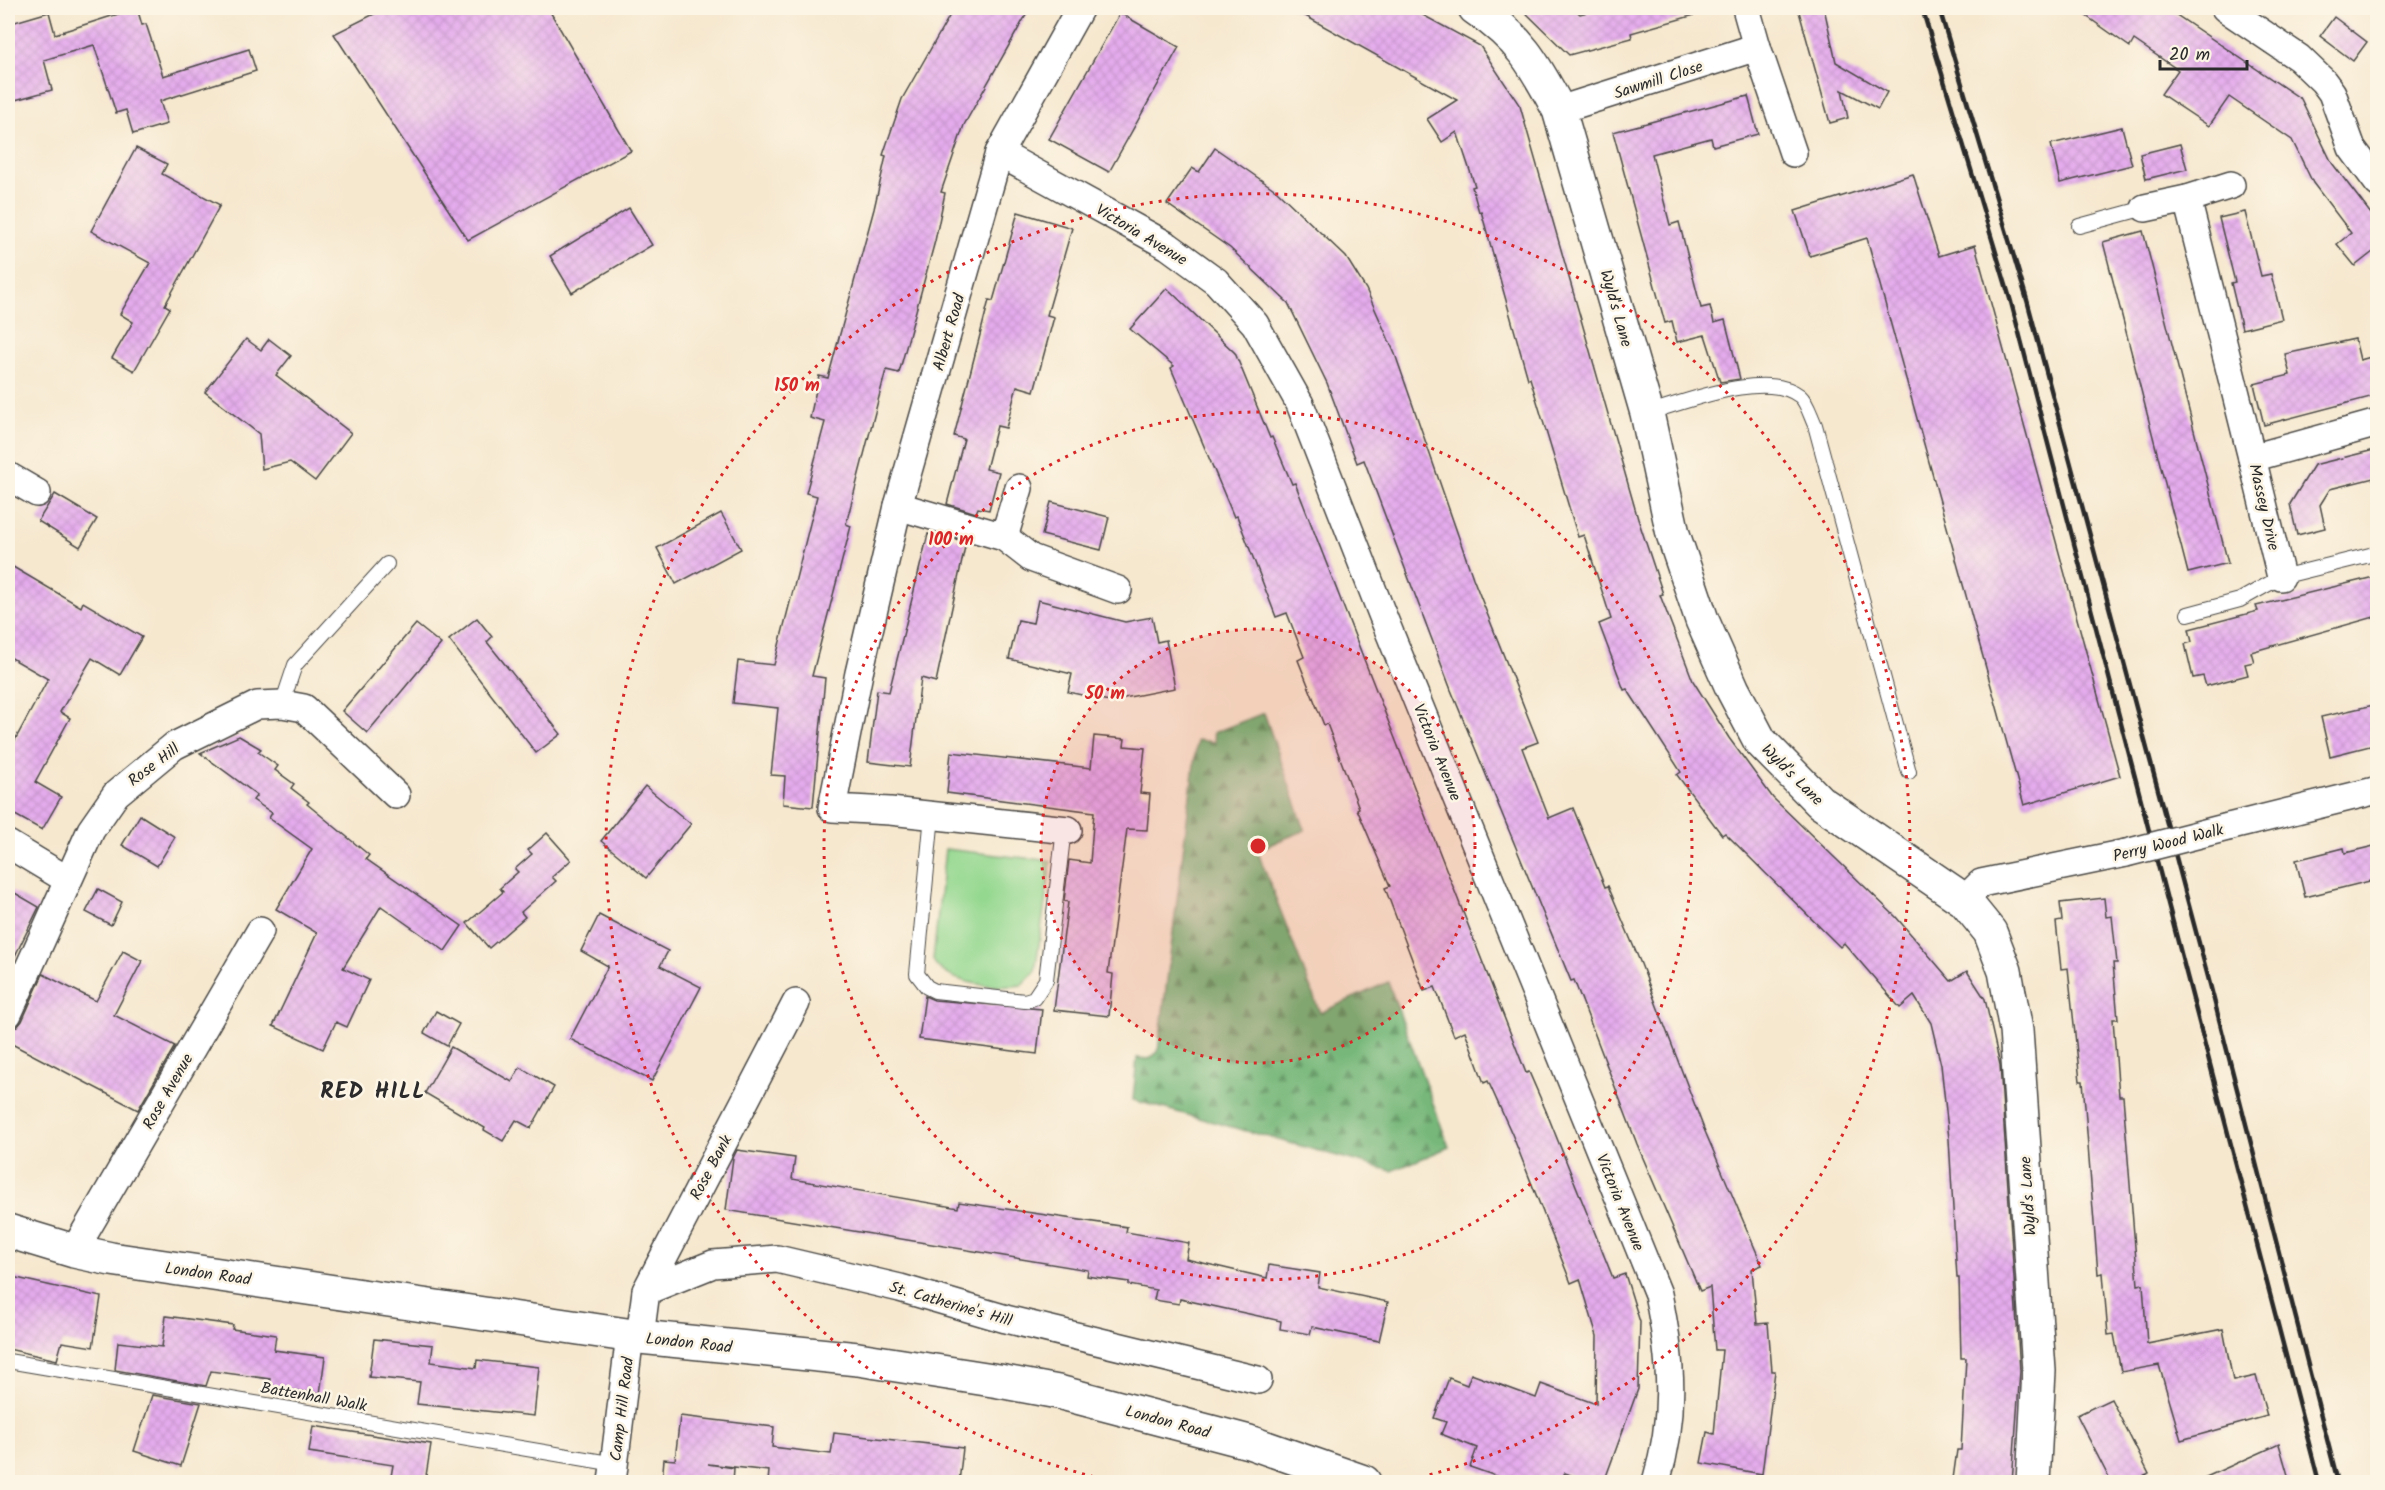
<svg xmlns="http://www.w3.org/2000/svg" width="2385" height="1490" viewBox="0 0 2385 1490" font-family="Kalam,sans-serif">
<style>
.grass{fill:#94d890;stroke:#60825e;stroke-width:1.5}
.forest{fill:url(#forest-firs);stroke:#517252;stroke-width:1.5}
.building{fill:url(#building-cross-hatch)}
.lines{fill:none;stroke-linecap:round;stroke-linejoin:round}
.lane-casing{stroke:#494744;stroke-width:16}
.street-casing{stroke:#494744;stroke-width:30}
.secondary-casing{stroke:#494744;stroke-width:36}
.primary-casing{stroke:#494744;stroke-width:36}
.lane{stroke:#fff;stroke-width:14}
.street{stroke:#fff;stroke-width:27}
.secondary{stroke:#fff;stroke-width:33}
.primary{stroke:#fff;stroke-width:33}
.rail{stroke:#2b2b2b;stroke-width:4.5}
.street-bridge-casing{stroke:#494744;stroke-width:30;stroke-linecap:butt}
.street-bridge{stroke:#fff;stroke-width:27}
.ring{fill:none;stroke:#d62828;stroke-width:3;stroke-dasharray:3 6}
.labels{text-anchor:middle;stroke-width:5;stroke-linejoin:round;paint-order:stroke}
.street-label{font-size:16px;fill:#2b2b2b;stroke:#fcf5e5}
.district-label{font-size:22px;font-weight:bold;letter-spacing:1.5px;fill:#2b2b2b;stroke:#fcf5e5}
.centre{fill:#d62828;stroke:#fcf5e5;stroke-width:3}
.ring-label{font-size:18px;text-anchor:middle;font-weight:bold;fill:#d62828;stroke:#fcf5e5;stroke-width:5;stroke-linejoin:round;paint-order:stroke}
</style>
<defs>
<pattern id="forest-firs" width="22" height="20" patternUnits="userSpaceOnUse" patternTransform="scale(1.5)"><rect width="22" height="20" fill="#77b87a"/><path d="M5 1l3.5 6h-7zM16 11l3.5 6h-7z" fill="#629664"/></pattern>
<pattern id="building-cross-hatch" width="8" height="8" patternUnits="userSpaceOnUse" patternTransform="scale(1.5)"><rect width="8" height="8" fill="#e5aced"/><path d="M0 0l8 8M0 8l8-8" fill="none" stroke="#c594cb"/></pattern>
</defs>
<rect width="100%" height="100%" fill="#fcf5e5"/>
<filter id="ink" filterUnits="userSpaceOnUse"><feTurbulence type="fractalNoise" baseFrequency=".0167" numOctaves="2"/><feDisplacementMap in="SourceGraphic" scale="12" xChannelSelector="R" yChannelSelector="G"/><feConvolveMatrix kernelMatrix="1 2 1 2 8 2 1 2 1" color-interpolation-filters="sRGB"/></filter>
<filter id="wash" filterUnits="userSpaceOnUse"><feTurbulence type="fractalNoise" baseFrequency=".008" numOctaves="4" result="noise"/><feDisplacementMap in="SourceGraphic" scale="24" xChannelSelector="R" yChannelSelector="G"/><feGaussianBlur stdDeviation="1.35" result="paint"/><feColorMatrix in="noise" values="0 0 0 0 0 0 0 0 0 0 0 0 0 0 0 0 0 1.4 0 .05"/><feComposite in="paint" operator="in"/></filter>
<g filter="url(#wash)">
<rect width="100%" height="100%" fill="#f6e8cf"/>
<!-- grass -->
<path class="grass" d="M945,849L1051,861L1035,972L1022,985C996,989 945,984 933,960Z"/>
<!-- forest -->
<polygon class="forest" points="1264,713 1305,830 1257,850 1320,1013 1388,982 1449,1147 1392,1171 1133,1100 1137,1058 1149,1059 1158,1052 1197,740 1215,742 1213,733"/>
<g id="blocks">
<!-- building -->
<g class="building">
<polygon points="137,8 142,25 146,24 163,76 249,49 256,71 160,101 167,124 133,134 126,110 116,113 94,45 44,60 52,90 15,100 8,71 8,24 49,12 55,34"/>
<polygon points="386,8 548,8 631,151 468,240 334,34"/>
<polygon points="954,8 1030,8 964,125 941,192 945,193 935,241 899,373 886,370 846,524 851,526 812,676 825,678 813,807 783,804 785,776 771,775 778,708 733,703 738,661 774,665 817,496 806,493 825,422 810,418 819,376 828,378 874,209 886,156 883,155 902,99"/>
<polygon points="1291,8 1410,8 1480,46 1520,106 1638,519 1663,594 1660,595 1693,681 1729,738 1773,798 1896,917 1951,981 1967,971 1985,999 2000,1065 2020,1371 2012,1482 1953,1479 1957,1450 1961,1450 1966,1358 1961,1358 1959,1278 1957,1278 1949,1139 1941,1065 1931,1023 1914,996 1900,1008 1844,943 1840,947 1725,833 1722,835 1677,775 1681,772 1627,689 1624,690 1599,624 1611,619 1584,535 1578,537 1530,378 1528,379 1481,211 1479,212 1472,187 1475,186 1457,132 1442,142 1427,119 1457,100"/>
<polygon points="1521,8 1573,8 1580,14 1603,8 1697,8 1698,14 1631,33 1632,38 1569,55"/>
<polygon points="1798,8 1824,8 1836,62 1887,92 1878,109 1842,90 1848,118 1830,123"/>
<polygon points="2075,8 2166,8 2301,99 2332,163 2378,223 2378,248 2355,266 2337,244 2351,233 2313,183 2292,140 2229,97 2209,126 2161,94 2178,70 2134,40 2130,47"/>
<polygon points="1120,13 1179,47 1109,172 1049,139"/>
<polygon points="2334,17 2367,42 2353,61 2320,36"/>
<polygon points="1748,96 1758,134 1713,146 1711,138 1652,154 1670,225 1679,222 1701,308 1710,306 1714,323 1725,320 1740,379 1720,382 1705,335 1677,342 1672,321 1665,323 1613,132"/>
<polygon points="2122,127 2132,165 2060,183 2051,144"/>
<polygon points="2180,144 2187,169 2146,179 2140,154"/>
<polygon points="136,148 167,164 162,174 220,205 165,305 170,308 134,371 112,358 133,322 120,314 150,263 91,231"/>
<polygon points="1215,148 1277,191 1346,257 1366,289 1395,354 1473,578 1538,742 1522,748 1549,818 1573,808 1605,887 1608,886 1641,964 1704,1129 1762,1265 1752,1269 1757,1324 1768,1323 1772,1371 1775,1371 1762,1474 1701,1463 1707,1432 1714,1434 1722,1350 1715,1350 1710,1287 1700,1291 1637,1144 1574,980 1571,981 1451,690 1364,460 1357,463 1327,383 1288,303 1230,248 1167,204 1192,168 1199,172"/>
<polygon points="1913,174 1939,256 1975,245 2120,776 2024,805 1867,238 1810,256 1795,211"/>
<polygon points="629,208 652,245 572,293 550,256"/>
<polygon points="1018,212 1072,228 1047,315 1054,317 1034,391 1017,386 1006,428 997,426 986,469 999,472 989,510 978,508 976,513 947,504 964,439 954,436 989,300 993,301"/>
<polygon points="2245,212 2261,276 2271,274 2282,319 2242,329 2231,283 2235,282 2219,218"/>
<polygon points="2143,231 2228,563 2188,573 2103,242"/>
<polygon points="1167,288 1235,353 1270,438 1272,437 1292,484 1295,483 1526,1073 1529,1072 1546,1111 1613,1278 1625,1274 1640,1322 1638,1389 1604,1482 1589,1482 1565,1473 1561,1482 1513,1482 1470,1467 1477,1448 1441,1434 1446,1422 1434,1418 1449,1378 1467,1385 1471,1374 1536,1398 1541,1384 1596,1404 1597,1336 1580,1279 1571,1283 1512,1134 1488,1081 1484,1083 1465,1031 1454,1036 1435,987 1424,991 1385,888 1390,886 1357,809 1359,808 1327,724 1324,725 1298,660 1304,657 1287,613 1276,617 1237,516 1234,517 1171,368 1174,366 1130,329"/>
<polygon points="246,339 261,350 269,339 291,356 276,375 351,433 315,481 290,462 262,469 259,434 205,392"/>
<polygon points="2355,339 2360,360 2378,355 2378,395 2264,425 2254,384 2290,375 2285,354"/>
<polygon points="2378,449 2378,477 2330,489 2320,505 2325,528 2297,535 2290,504 2314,465"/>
<polygon points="55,494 97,519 80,547 38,521"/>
<polygon points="1051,502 1109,517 1101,550 1042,535"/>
<polygon points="721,513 741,549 676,584 657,548"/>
<polygon points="928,534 939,537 939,534 966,542 936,682 921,678 910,767 868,762 877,690 889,692"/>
<polygon points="8,564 81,607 83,602 142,637 120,675 92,658 60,712 70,718 35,782 61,797 42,830 8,811 8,753 48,679 8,656"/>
<polygon points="2378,576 2378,616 2251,652 2254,662 2245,664 2248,675 2206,686 2203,676 2193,678 2185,644 2192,642 2189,629 2258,611 2256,606"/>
<polygon points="1038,600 1125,622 1152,617 1157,642 1166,640 1175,688 1109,701 1068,692 1072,674 1009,659 1018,620 1033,623"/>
<polygon points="477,618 492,637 487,642 561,734 536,753 449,640"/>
<polygon points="416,624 441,644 367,733 342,711"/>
<polygon points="2378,704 2378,744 2330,756 2321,717"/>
<polygon points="239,736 261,749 258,752 278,766 275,770 294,784 291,788 309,802 307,804 369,855 366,859 462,926 445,951 381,906 343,968 369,980 347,1027 336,1022 323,1049 273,1026 317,933 276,909 312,849 269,818 272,813 253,800 257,795 200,753"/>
<polygon points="1094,736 1125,739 1124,746 1145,748 1140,793 1150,794 1147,830 1127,829 1108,973 1113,974 1109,1016 1054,1010 1068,902 1064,901 1069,860 1090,863 1094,812 947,793 951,752 1091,768"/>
<polygon points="645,786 691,824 646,878 601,841"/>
<polygon points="140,815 175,837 157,866 122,845"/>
<polygon points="547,833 571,860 552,877 556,881 521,912 525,917 489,948 467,923 503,892 500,888 518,872 515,869 532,854 528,850"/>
<polygon points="2378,845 2378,879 2305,897 2296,860 2344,848 2345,853"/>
<polygon points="8,889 39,907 14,958 8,977"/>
<polygon points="98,889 122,902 111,925 86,912"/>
<polygon points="2104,898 2106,917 2112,916 2117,963 2113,963 2118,1019 2113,1019 2119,1096 2123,1096 2138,1285 2143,1284 2147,1344 2223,1329 2233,1381 2256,1376 2267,1416 2181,1440 2159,1365 2121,1372 2114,1334 2108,1335 2103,1273 2098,1274 2083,1081 2080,1081 2068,968 2061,969 2056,922 2062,921 2060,903"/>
<polygon points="599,915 668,951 660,966 701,987 652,1081 570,1039 608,966 581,951"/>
<polygon points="123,951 142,961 114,1015 175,1046 138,1110 8,1042 8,1029 17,1027 22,1021 43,974 96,1001"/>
<polygon points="925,996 934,1000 1042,1009 1037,1054 919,1039"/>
<polygon points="436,1011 459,1024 447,1046 424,1033"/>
<polygon points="451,1047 512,1082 520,1067 554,1087 531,1128 516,1120 503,1141 484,1130 485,1128 425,1093"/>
<polygon points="737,1150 795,1158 792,1179 958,1208 959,1202 1127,1227 1126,1232 1189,1243 1186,1259 1267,1278 1269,1265 1320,1273 1318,1287 1388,1302 1379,1341 1312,1327 1310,1334 1280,1329 1281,1321 1180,1299 1179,1304 1154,1300 1156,1290 1129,1285 1129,1282 1087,1276 1088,1270 726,1210 733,1158"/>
<polygon points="8,1276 101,1297 93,1347 62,1342 57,1360 8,1349"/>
<polygon points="166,1316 233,1325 232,1329 276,1335 274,1350 325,1357 320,1394 269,1387 270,1379 211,1371 206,1386 115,1370 118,1342 162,1347"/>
<polygon points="374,1339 433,1345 431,1362 476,1368 477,1360 539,1367 534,1416 417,1404 420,1382 369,1377"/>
<polygon points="152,1395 201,1403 181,1466 134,1451"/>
<polygon points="2111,1399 2149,1474 2132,1482 2111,1482 2077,1415"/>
<polygon points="680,1416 774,1427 772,1447 831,1454 834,1433 963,1448 959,1482 864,1482 828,1478 828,1482 768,1482 769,1471 708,1464 734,1468 733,1482 662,1482 664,1459 675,1460"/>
<polygon points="313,1426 431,1444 425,1482 390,1482 393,1465 309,1452"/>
<polygon points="2279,1444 2290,1482 2195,1482 2264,1451"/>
</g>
</g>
</g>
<g filter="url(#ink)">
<use href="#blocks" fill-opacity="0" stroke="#494744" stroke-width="1.5"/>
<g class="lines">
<!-- lane casing -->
<g class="lane-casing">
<g id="lane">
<polyline points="2079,226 2145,208"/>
<path d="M1647,413C1686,402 1766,369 1800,396C1807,402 1811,417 1815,425L1909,772"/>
<polyline points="2188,614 2240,600 2281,577 2378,553"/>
<polyline points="282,704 295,665 387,564"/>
<polyline points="932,815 917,974 927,987 935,991 1025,1001 1034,998 1046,980 1064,829"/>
<polyline points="8,1361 615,1464"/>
</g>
</g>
<!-- street casing -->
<g class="street-casing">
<g id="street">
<polyline points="1746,8 1757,47"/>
<polyline points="2225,8 2299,58 2323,81 2332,93 2352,148 2378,183"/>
<polyline points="1559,110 1757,47 1793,153"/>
<path d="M999,153L1168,246L1216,281L1255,324L1300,404L1382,614L1658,1294C1672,1361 1676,1416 1656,1482"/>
<polyline points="2187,199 2252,458"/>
<polyline points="2145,208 2187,199 2231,185"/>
<polyline points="8,476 37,493"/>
<polyline points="898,506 1004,537 1031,558 1118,590"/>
<polyline points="1004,537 1019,488"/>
<polyline points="2281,577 2252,458 2378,423"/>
<polyline points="2228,827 2378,790"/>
<polyline points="1068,830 890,811 832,808 859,673 898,506 999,153 1080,8"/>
<polyline points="8,844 66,879"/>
<polyline points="1964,900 1981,883 2126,853"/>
<polyline points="8,1014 91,830 116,794 174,746 257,705 282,704 304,708 396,795"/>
<polyline points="74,1251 260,931"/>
<polyline points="646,1291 713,1264 777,1259 900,1288 1006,1319 1258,1380"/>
<polyline points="640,1337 646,1291 796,1003"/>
<polyline points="612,1482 630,1335"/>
</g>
</g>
<!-- secondary casing -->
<g class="secondary-casing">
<path id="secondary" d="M1475,8C1520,38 1534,63 1559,110L1647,413L1673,534L1702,620L1733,690L1760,741L1820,802L1964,900L1990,932L2005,971L2016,1030L2039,1371L2033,1482"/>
</g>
<!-- primary casing -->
<g class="primary-casing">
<polyline id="primary" points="8,1231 74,1251 111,1259 640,1337 858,1359 999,1381 1058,1392 1249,1442 1364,1482"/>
</g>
<!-- lane -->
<use href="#lane" class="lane"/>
<!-- street -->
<use href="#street" class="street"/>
<!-- secondary -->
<use href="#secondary" class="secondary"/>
<!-- primary -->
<use href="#primary" class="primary"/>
<!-- rail -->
<g class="rail">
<polyline points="1922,8 2011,302 2319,1482"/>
<polyline points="1939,8 2027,300 2211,988 2338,1482"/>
</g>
<!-- street-bridge casing -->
<g class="street-bridge-casing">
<polyline id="street-bridge" points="2126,853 2228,827"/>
</g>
<!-- street-bridge -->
<use href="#street-bridge" class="street-bridge"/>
</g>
</g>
<!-- distance rings -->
<circle cx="1258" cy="846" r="217" fill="#d62828" fill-opacity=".12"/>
<g class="ring">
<circle cx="1258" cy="846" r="217"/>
<circle cx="1258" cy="846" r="434"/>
<path d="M1111 1481A652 652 0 1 1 1405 1481"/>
</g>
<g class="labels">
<!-- street labels -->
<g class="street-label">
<text transform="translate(1658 79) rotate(-18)" y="6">Sawmill Close</text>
<text transform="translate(1142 234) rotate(31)" y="6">Victoria Avenue</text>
<text transform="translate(1617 308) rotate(74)" y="6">Wyld's Lane</text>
<text transform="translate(948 332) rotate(-74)" y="6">Albert Road</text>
<text transform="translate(2265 507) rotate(77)" y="6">Massey Drive</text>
<text transform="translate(1438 752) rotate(68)" y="6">Victoria Avenue</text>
<text transform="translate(153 764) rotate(-37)" y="6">Rose Hill</text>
<text transform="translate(1793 774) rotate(45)" y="6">Wyld's Lane</text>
<text transform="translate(2168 842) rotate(-14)" y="6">Perry Wood Walk</text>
<text transform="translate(167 1091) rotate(-60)" y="6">Rose Avenue</text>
<text transform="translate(710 1167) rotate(-62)" y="6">Rose Bank</text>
<text transform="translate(2027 1196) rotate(-94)" y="6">Wyld's Lane</text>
<text transform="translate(1621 1202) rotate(68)" y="6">Victoria Avenue</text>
<text transform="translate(208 1273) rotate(8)" y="6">London Road</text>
<text transform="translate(951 1303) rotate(16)" y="6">St. Catherine's Hill</text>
<text transform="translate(689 1342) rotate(6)" y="6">London Road</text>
<text transform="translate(314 1396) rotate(10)" y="6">Battenhall Walk</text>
<text transform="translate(621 1409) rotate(-83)" y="6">Camp Hill Road</text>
<text transform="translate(1168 1421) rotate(15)" y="6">London Road</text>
</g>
<!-- district labels -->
<g class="district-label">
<text x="373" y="1098">RED HILL</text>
</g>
</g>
<circle cx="1258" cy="846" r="9" class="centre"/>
<g class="ring-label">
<text x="797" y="391">150 m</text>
<text x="951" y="545">100 m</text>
<text x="1105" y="699">50 m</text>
</g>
<!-- margin -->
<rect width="2385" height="1490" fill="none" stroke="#fcf5e5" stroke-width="30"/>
<!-- scale -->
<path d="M2160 60v9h87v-9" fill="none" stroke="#2b2b2b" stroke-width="3"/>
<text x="2169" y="60" font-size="18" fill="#2b2b2b" stroke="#fcf5e5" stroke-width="4.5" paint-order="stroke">20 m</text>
</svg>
